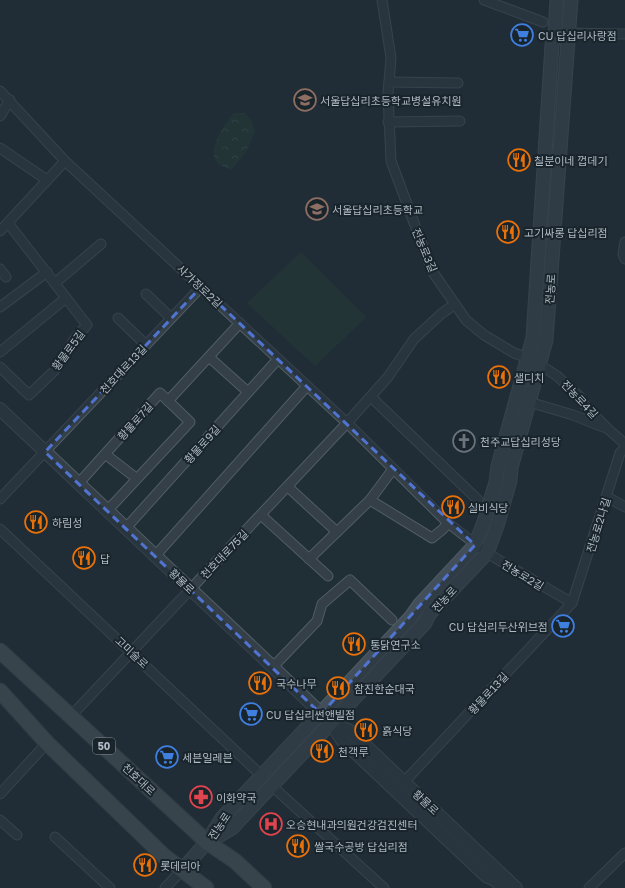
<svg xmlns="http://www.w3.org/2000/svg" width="625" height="888" font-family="'Golos Text','Noto Sans KR',sans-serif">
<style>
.park{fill:url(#park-crowns)}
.garden{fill:#263d39}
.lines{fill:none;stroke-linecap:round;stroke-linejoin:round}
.minor-casing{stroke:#515d65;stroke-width:11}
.tertiary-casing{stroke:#515d65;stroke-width:14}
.secondary-casing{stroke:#515d65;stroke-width:15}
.primary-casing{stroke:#404b53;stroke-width:17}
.minor{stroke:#343f47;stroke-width:9}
.tertiary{stroke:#343f47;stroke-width:12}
.secondary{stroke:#424f5a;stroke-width:13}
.primary{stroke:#525f67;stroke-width:15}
.marked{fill:none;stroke:#5074d1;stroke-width:3;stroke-dasharray:8 5;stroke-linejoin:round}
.labels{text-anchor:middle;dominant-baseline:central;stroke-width:4;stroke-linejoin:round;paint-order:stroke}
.shield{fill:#19242b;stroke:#818d96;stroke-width:1}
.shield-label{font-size:10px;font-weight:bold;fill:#aebac4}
.poi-label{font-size:11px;fill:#aebac4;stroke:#19242b;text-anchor:start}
.street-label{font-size:11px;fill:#aebac4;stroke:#19242b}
</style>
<defs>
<pattern id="park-crowns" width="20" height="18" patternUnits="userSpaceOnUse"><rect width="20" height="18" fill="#263d39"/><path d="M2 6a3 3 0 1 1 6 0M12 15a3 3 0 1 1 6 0" fill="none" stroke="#435754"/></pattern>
</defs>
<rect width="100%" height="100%" fill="#202e36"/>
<!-- park -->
<path class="park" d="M234,113H245L251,120L255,131L246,152L232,169C197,165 221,128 234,113Z"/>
<!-- garden -->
<path class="garden" d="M301,252L366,317L315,366L247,303Z"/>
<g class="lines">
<!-- minor casing -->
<g class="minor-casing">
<g id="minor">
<path d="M382,0L391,58L388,94L391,161L432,271L466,320L484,335L514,353L531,359L557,376L579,396L586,407L608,429L625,444"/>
<path d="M484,0L543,22"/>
<path d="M564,33L625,34"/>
<path d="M389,82L458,83"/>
<path d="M0,91L65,161L347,423L448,523L487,553L572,603"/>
<path d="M0,116L10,100"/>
<path d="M388,122L460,121"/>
<path d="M0,148L47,180"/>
<path d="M0,231L65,161"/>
<path d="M625,242L623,254L625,259"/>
<path d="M0,269L6,277"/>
<path d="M55,283L101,244"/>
<path d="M146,294L171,318"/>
<path d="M0,307L47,272"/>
<path d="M118,318L146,345"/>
<path d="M0,352L66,298"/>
<path d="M209,357L248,392"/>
<path d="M0,367L29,395L54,371L76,337L87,325L8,223"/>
<path d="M371,397L478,500"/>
<path d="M168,401L240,323"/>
<path d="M529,402L573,415L603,427"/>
<path d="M105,454L136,478"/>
<path d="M78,484L160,393L190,422L107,511"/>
<path d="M288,487L337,532"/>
<path d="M607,497L625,507"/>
<path d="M0,499L201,287"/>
<path d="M370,500L432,538L443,529L448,523"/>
<path d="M261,515L328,576"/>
<path d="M0,529L262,776"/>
<path d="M125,529L278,359"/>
<path d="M156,555L307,386"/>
<path d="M309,559L370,500L393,469"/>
<path d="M273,667L317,621L322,604L350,580L392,620"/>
<path d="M71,716L347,423L388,377L414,339L441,314L455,304"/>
<path d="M404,782L572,603L620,453L625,448"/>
<path d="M272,786L384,888"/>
<path d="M0,794L47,743"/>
<path d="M0,820L17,835"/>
<path d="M55,837L110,888"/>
<path d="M165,888L182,870"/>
<path d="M589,888L625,853"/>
</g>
</g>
<!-- tertiary casing -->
<g class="tertiary-casing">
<g id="tertiary">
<path d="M0,409L273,667L331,723L342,740L486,876L495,880L503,888"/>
<path d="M331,723L350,731L516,888"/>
</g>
</g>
<!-- secondary casing -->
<g class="secondary-casing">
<g id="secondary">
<path d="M208,842L232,828L425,623L430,613L487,553L497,526L510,481L511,468L546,340L571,0"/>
<path d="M182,870L207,842L222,818L410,618L420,604L475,545L484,522L496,482L498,466L533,338L552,45L555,33L557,0"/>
</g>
</g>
<!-- primary casing -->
<g class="primary-casing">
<g id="primary">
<path d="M0,651L207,842L235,861L264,888"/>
<path d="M0,691L47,743L164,856L206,888"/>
</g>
</g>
<!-- minor -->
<use href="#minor" class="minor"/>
<!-- tertiary -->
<use href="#tertiary" class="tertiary"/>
<!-- secondary -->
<use href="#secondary" class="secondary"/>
<!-- primary -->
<use href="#primary" class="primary"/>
</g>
<!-- marked area -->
<path d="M0 0H625V888H0ZM201,287L475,545L321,714L45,452Z" fill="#202e36" fill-opacity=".55" fill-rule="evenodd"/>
<path class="marked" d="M201,287L475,545L321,714L45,452Z"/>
<!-- icons -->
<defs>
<g id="supermarket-ring" transform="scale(1.15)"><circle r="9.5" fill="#19242b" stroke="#3f7fe0" stroke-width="1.5"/><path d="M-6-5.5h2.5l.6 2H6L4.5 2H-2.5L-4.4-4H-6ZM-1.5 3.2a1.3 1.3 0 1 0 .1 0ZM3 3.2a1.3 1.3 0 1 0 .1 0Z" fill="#3f7fe0"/></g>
<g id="school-ring" transform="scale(1.15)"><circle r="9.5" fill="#19242b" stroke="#8d6e63" stroke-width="1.5"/><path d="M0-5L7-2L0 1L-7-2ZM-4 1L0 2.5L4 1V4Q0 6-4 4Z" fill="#8d6e63"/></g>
<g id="restaurant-ring" transform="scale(1.15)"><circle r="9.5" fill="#19242b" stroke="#e8710a" stroke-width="1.5"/><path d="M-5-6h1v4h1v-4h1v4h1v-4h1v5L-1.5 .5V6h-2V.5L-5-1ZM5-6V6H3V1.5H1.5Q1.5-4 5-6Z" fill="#e8710a"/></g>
<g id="church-ring" transform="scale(1.15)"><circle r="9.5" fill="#19242b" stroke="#6b7280" stroke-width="1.5"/><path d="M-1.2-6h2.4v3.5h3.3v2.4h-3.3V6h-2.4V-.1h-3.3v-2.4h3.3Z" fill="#6b7280"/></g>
<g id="pharmacy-ring" transform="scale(1.15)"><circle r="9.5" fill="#19242b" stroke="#e0444e" stroke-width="1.5"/><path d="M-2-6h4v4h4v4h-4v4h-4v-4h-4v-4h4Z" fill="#e0444e"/></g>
<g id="hospital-ring" transform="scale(1.15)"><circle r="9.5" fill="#19242b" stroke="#e0444e" stroke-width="1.5"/><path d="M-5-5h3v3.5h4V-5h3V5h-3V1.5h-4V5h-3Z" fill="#e0444e"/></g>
</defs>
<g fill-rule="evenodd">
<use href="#supermarket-ring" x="522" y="35"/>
<use href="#school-ring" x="305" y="100"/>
<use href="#restaurant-ring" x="519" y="160"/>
<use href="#school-ring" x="317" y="209"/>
<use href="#restaurant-ring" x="508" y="232"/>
<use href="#restaurant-ring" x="499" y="377"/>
<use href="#church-ring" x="464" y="441"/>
<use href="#restaurant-ring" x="453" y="507"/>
<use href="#restaurant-ring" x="36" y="522"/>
<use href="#restaurant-ring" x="84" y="558"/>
<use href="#supermarket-ring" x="563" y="626"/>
<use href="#restaurant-ring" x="354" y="644"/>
<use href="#restaurant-ring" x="260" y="683"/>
<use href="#restaurant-ring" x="338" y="688"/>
<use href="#supermarket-ring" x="251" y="714"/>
<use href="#restaurant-ring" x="366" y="730"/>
<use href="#restaurant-ring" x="322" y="751"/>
<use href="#supermarket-ring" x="167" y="757"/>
<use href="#pharmacy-ring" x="201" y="797"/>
<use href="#hospital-ring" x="271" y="824"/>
<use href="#restaurant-ring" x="298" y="846"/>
<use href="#restaurant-ring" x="145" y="865"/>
</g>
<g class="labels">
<!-- shield labels -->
<rect class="shield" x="93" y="738" width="22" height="16" rx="3"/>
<g class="shield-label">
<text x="104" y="746">50</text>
</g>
<!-- poi labels -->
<g class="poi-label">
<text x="538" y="35">CU 답십리사랑점</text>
<text x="320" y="100">서울답십리초등학교병설유치원</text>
<text x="534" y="160">칠분이네 껍데기</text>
<text x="332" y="209">서울답십리초등학교</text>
<text x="524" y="232">고기싸롱 답십리점</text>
<text x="514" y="377">샐디치</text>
<text x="480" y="441">천주교답십리성당</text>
<text x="468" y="507">실비식당</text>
<text x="52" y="522">하림성</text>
<text x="100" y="558">답</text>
<text x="548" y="626" text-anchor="end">CU 답십리두산위브점</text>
<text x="370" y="644">통닭연구소</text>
<text x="276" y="683">국수나무</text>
<text x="354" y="688">참진한순대국</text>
<text x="266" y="714">CU 답십리썬앤빌점</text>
<text x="382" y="730">흙식당</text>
<text x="338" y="751">천객루</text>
<text x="182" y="757">세븐일레븐</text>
<text x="216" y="797">이화약국</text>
<text x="286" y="824">오승현내과의원건강검진센터</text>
<text x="314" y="846">쌀국수공방 답십리점</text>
<text x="160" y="865">롯데리아</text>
</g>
<!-- street labels -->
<g class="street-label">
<text transform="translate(425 250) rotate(67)">전농로3길</text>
<text transform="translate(200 286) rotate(43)">사가정로2길</text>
<text transform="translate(550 289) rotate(-86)">전농로</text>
<text transform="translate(68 350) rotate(-54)">황물로5길</text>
<text transform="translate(123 369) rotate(-47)">천호대로13길</text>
<text transform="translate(580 399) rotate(47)">전농로4길</text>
<text transform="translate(135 421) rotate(-48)">황물로7길</text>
<text transform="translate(202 444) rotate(-48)">황물로9길</text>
<text transform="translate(598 525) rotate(-73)">전농로2나길</text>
<text transform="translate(224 554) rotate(-46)">천호대로75길</text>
<text transform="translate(523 575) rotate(31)">전농로2길</text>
<text transform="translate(182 581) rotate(44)">황물로</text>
<text transform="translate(444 599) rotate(-47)">전농로</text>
<text transform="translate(132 652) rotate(43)">고미술로</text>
<text transform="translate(488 693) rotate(-47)">황물로13길</text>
<text transform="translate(139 779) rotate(43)">천호대로</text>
<text transform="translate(426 802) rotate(43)">황물로</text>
<text transform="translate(219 826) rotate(-56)">전농로</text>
</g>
</g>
</svg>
